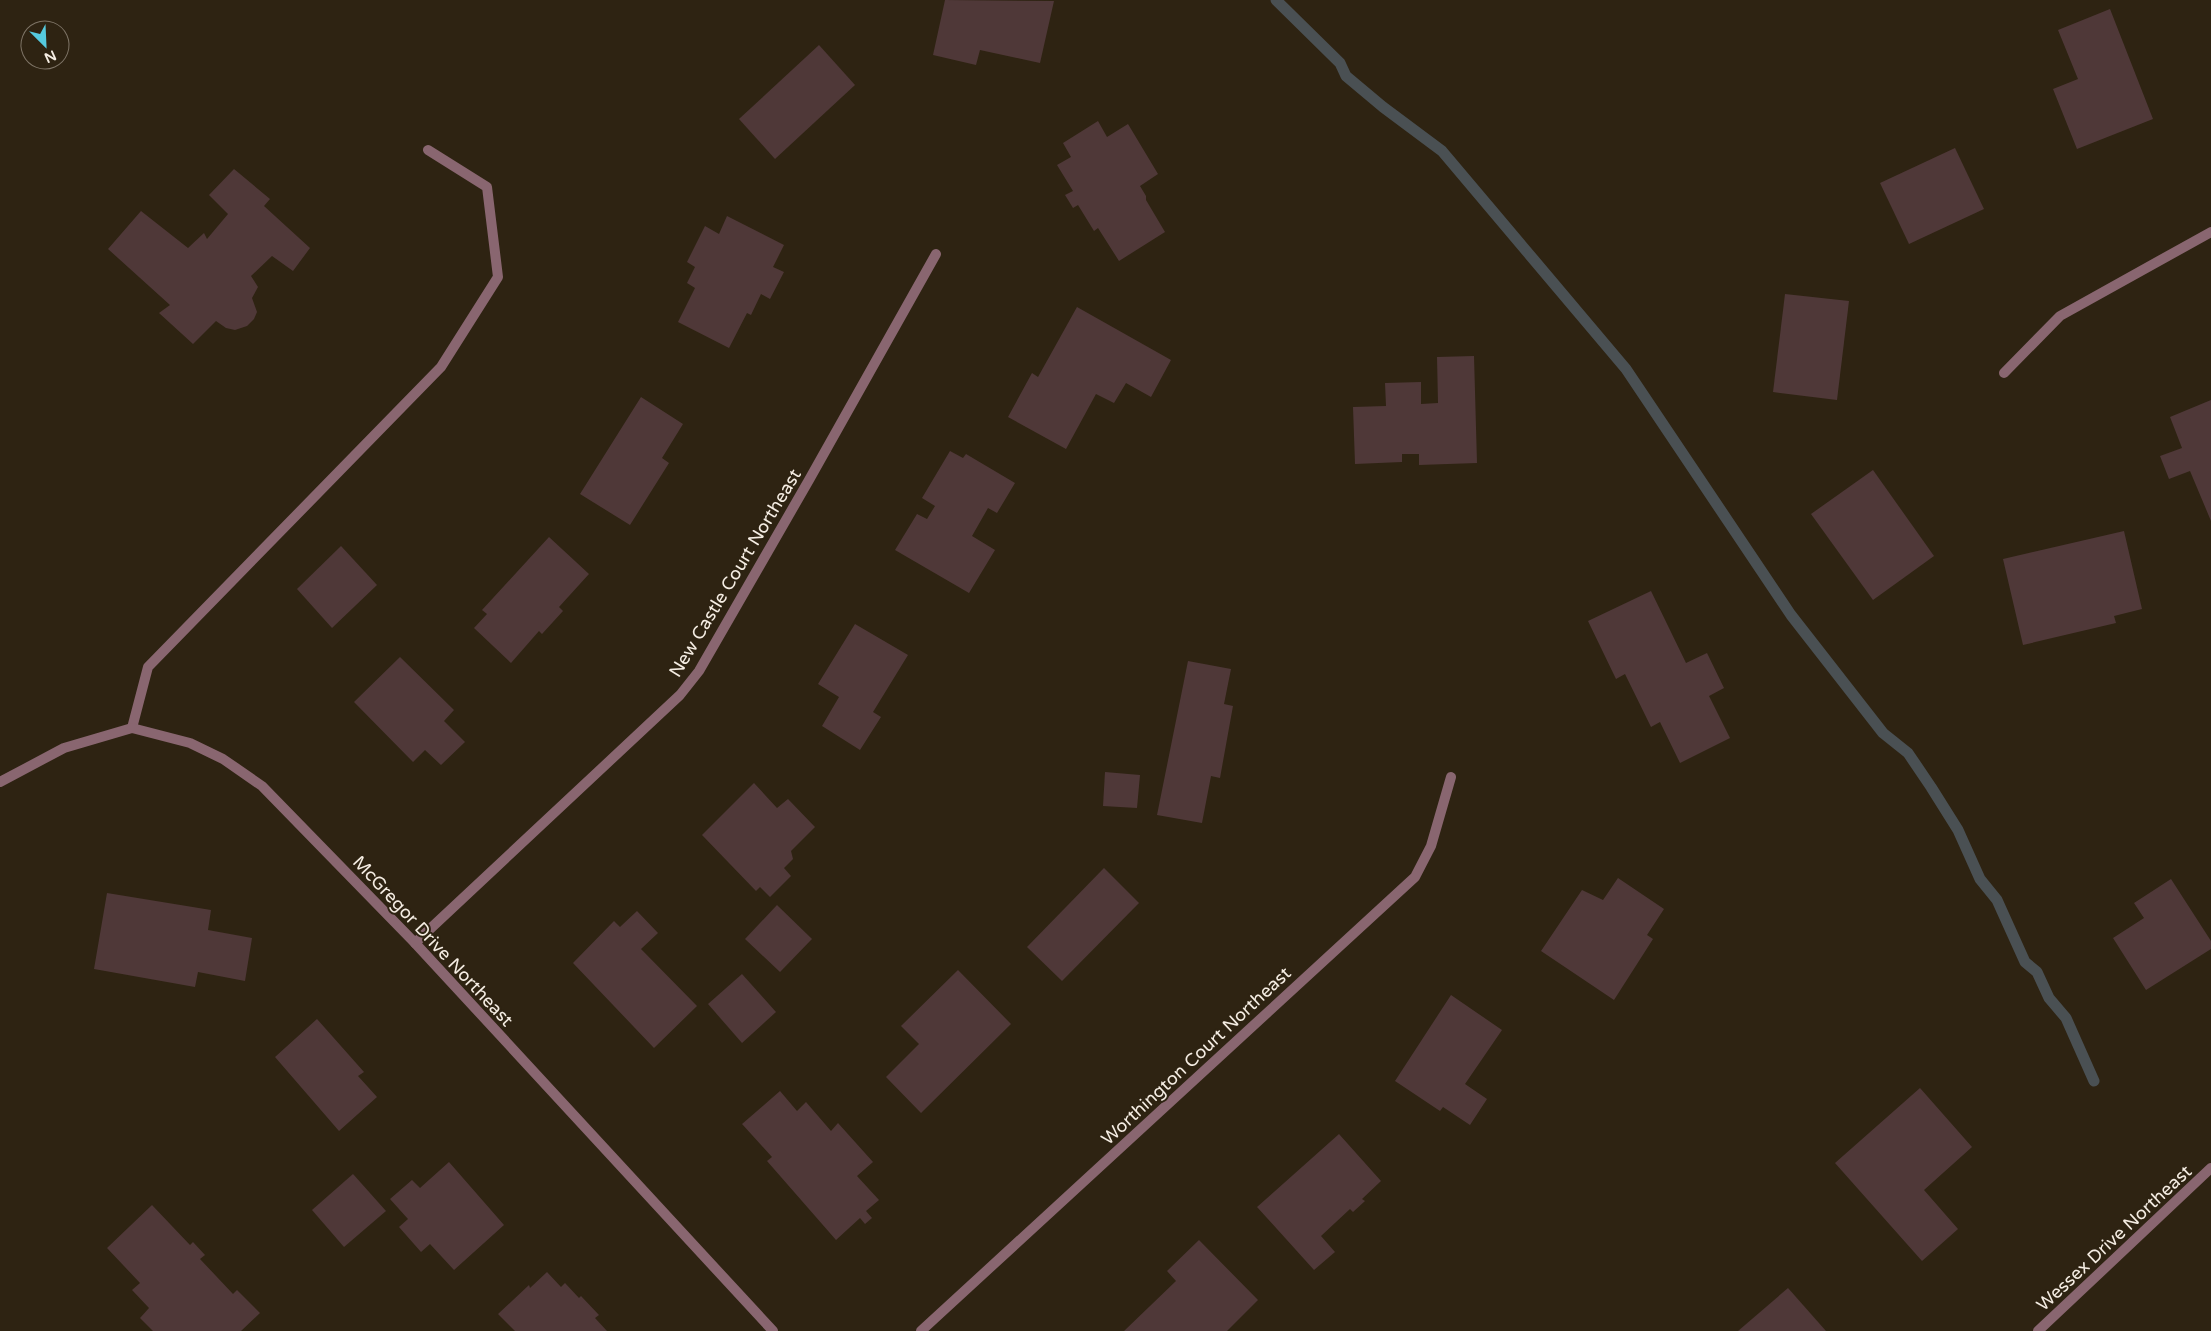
<svg xmlns="http://www.w3.org/2000/svg" width="2211" height="1331" font-family="'Varela Round',sans-serif">
<style>
.lines{fill:none;stroke-linecap:round;stroke-linejoin:round}
.stream{stroke:#4a5053;stroke-width:11}
.building{fill:#4f3838}
.lane{stroke:#896670;stroke-width:10}
.street{stroke:#896670;stroke-width:10}
.labels{text-anchor:middle;dominant-baseline:central;stroke-width:4;stroke-linejoin:round;paint-order:stroke}
.street-label{font-size:18px;fill:#f5ede3;stroke:#2e2312}
</style>
<rect width="100%" height="100%" fill="#2e2312"/>
<g class="lines">
<!-- stream -->
<path class="stream" d="M1276,0L1340,63L1346,76L1383,107L1442,151L1626,369L1791,615L1883,733L1908,753L1931,787L1958,830L1980,879L1997,900L2025,962L2037,972L2049,998L2066,1018L2094,1081"/>
</g>
<!-- building -->
<g class="building">
<path d="M945,0L1054,1L1040,63L980,50L976,65L933,55Z"/>
<path d="M2110,9L2153,119L2077,149L2053,89L2078,79L2058,30Z"/>
<path d="M819,45L855,85L775,159L739,119Z"/>
<path d="M1098,121L1107,137L1128,124L1158,174L1140,186L1146,196V200L1165,232L1119,261L1098,228L1094,231L1078,205L1073,208L1065,195L1073,191L1057,165L1071,157L1063,143Z"/>
<path d="M1955,148L1984,209L1909,244L1880,183Z"/>
<path d="M234,169L270,199L264,206L310,248L293,271L272,256L251,276L258,287L252,298L257,312L254,319L247,326L235,330L226,328L216,321L193,344L159,313L170,305L108,249L141,211L188,248L204,233L207,239L228,214L209,195Z"/>
<path d="M727,216L784,245L773,267L784,272L770,299L761,294L751,315L747,313L729,348L678,322L695,288L687,283L695,267L687,262L705,226L719,234Z"/>
<path d="M1785,294L1849,301L1837,400L1773,392Z"/>
<path d="M1077,307L1171,360L1151,397L1126,383L1114,403L1096,394L1066,449L1008,417L1032,373L1038,377Z"/>
<path d="M1474,356L1477,463L1419,465V454H1402V462L1355,464L1353,407L1386,406L1385,383L1421,382V404L1438,403L1437,357Z"/>
<path d="M641,397L683,424L662,458L669,463L630,525L580,494Z"/>
<path d="M2211,400V521L2190,471L2169,479L2160,456L2182,448L2170,417Z"/>
<path d="M950,451L963,458L966,454L1015,483L997,513L988,508L972,536L995,550L969,593L895,550L917,514L927,519L935,506L922,498Z"/>
<path d="M1873,470L1934,556L1873,600L1811,514Z"/>
<path d="M2124,531L2142,609L2114,616L2116,623L2023,645L2003,559Z"/>
<path d="M549,537L589,574L559,607L563,611L542,634L539,631L511,663L474,628L487,614L482,610Z"/>
<path d="M341,546L377,585L332,628L297,589Z"/>
<path d="M1651,591L1686,663L1707,653L1724,688L1709,696L1730,738L1680,763L1660,722L1651,727L1625,674L1616,679L1588,621Z"/>
<path d="M855,624L908,655L873,712L881,717L860,750L822,726L839,697L818,684Z"/>
<path d="M400,657L454,710L444,721L465,742L441,765L425,750L413,762L354,702Z"/>
<path d="M1188,661L1231,669L1224,704L1233,706L1220,778L1211,776L1202,823L1157,815Z"/>
<path d="M1105,772L1140,775L1137,808L1103,806Z"/>
<path d="M754,783L777,808L788,799L815,827L791,851L793,859L784,868L791,876L770,897L760,887L756,891L702,835Z"/>
<path d="M1104,868L1139,903L1062,981L1027,947Z"/>
<path d="M1618,878L1664,909L1647,935L1653,939L1614,1000L1541,951L1582,890L1603,900Z"/>
<path d="M2171,879L2211,941V949L2146,990L2113,938L2144,918L2134,903Z"/>
<path d="M107,893L211,910L208,930L252,938L245,981L198,972L195,987L94,969Z"/>
<path d="M777,905L812,939L780,972L745,939Z"/>
<path d="M637,911L658,933L641,949L697,1006L654,1048L573,963L614,921L620,927Z"/>
<path d="M958,970L1011,1024L921,1113L886,1077L919,1044L901,1026Z"/>
<path d="M742,974L776,1012L742,1043L708,1004Z"/>
<path d="M1451,995L1502,1030L1465,1084L1487,1099L1470,1125L1443,1107L1440,1111L1395,1081Z"/>
<path d="M317,1019L364,1072L358,1076L377,1097L339,1131L275,1057Z"/>
<path d="M1920,1088L1972,1147L1924,1190L1958,1229L1922,1261L1835,1163Z"/>
<path d="M780,1091L797,1111L806,1102L831,1131L838,1123L873,1162L857,1176L879,1200L866,1211L872,1218L865,1224L860,1218L836,1240L767,1161L772,1157L742,1124Z"/>
<path d="M1339,1134L1381,1181L1362,1199L1365,1201L1353,1212L1350,1209L1321,1236L1335,1252L1314,1270L1257,1207Z"/>
<path d="M449,1162L504,1225L454,1270L430,1244L421,1252L399,1227L408,1219L390,1199L412,1180L420,1188Z"/>
<path d="M353,1174L386,1211L344,1247L312,1210Z"/>
<path d="M152,1205L190,1245L193,1242L205,1255L200,1259L233,1294L237,1290L260,1313L241,1331H153L140,1318L149,1308L132,1290L140,1283L107,1248Z"/>
<path d="M1199,1240L1258,1300L1227,1331H1124L1176,1281L1167,1271Z"/>
<path d="M547,1272L561,1287L565,1283L579,1298L581,1296L599,1315L595,1318L607,1331H515L498,1314L529,1285L530,1288Z"/>
<path d="M1788,1288L1826,1331H1738Z"/>
</g>
<g class="lines">
<!-- lane -->
<path class="lane" d="M132,728L148,667L441,367L498,277L487,187L428,150"/>
<!-- street -->
<g class="street">
<path d="M2004,373L2060,316L2211,232"/>
<path d="M0,782L64,748L132,728L190,743L223,759L262,786L415,943L773,1331"/>
<path d="M415,943L680,695L699,671L809,480L936,254"/>
<path d="M921,1331L1415,877L1431,846L1451,777"/>
<path d="M2038,1331L2211,1168"/>
</g>
</g>
<g class="labels">
<!-- street labels -->
<g class="street-label">
<text transform="translate(735 573) rotate(-59)">New Castle Court Northeast</text>
<text transform="translate(433 941) rotate(47)">McGregor Drive Northeast</text>
<text transform="translate(1196 1056) rotate(-43)">Worthington Court Northeast</text>
<text transform="translate(2114 1238) rotate(-43)">Wessex Drive Northeast</text>
</g>
</g>
<!-- north arrow -->
<g transform="translate(45 45) rotate(156)"><circle r="24" fill="#2e2312" stroke="#7e7466"/>
<path d="M0-4L9 19L0 12L-9 19Z" fill="#55cadf"/>
<text y="-8" font-size="14" font-weight="bold" text-anchor="middle" fill="#f5ede3">N</text>
</g>
</svg>
